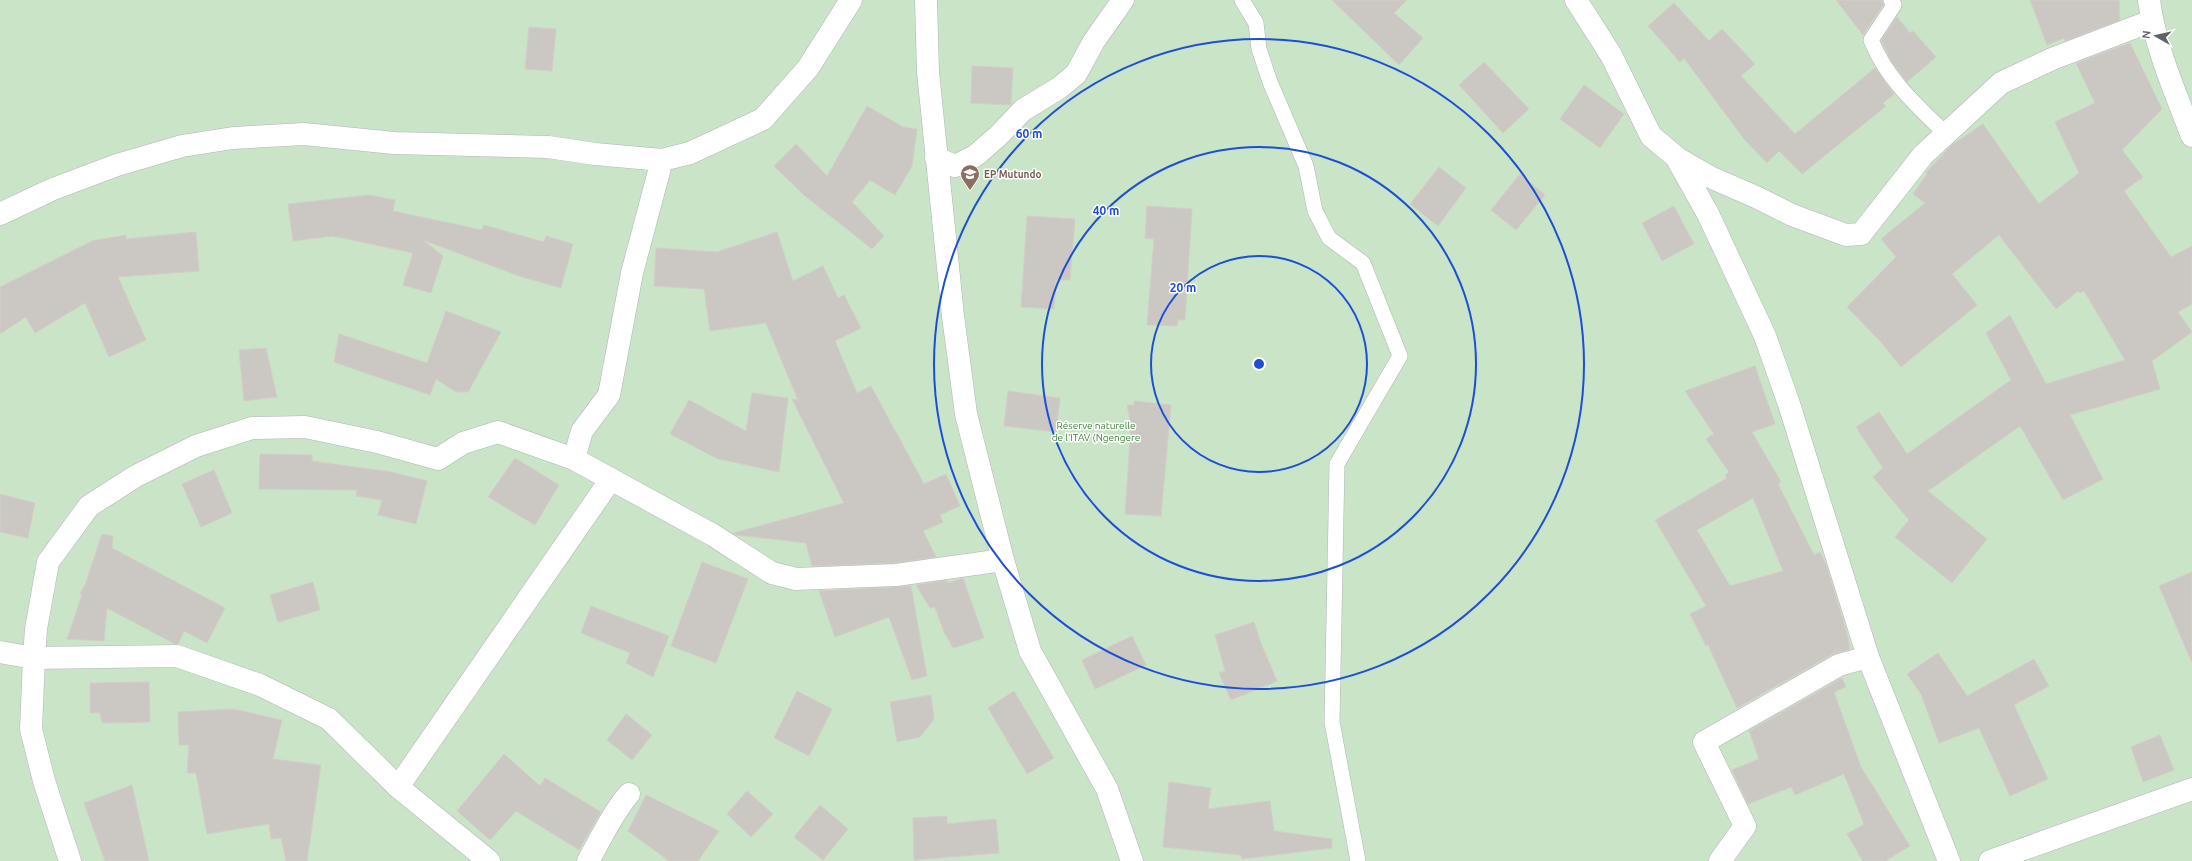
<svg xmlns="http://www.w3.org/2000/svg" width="2192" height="861" font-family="Ubuntu,sans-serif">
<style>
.green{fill:#c9e4c7}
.building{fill:#cbc8c4;stroke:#d3cec6;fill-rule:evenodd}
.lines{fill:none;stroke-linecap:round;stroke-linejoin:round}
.service-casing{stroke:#b2b5b8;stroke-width:16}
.minor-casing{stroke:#b2b5b8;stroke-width:23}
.secondary-casing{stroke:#b2b5b8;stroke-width:23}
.service{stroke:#fff;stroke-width:15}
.minor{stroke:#fff;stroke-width:22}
.secondary{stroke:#fff;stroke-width:22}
.ring{fill:none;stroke:#1d4ed8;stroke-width:2}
.labels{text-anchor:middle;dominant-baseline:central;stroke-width:3;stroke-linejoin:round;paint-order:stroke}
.education-label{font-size:10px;font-weight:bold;fill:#785e54;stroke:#fff;text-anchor:start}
.park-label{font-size:10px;fill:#428440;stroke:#fff}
.centre{fill:#1d4ed8;stroke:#fff;stroke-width:2}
.ring-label{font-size:12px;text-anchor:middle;font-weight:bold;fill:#1d4ed8;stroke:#fff;stroke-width:3;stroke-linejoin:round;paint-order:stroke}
</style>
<rect width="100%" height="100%" fill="#efede8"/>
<!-- green -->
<rect class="green" x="0" y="0" width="2192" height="861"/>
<!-- building -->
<g class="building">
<path d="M1332,0H1407L1394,13L1423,38L1399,65Z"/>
<path d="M1836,0H1882L1883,5L1863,35Z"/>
<path d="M2030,0H2119L2120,20L2065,41L2064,38L2047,45Z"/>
<path d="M1674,3L1709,41L1722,29L1755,64L1741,76L1795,134L1875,68L1894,94L1883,103L1886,106L1802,174L1779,151L1767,163L1744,139L1684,58L1680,62L1648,26Z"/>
<path d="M1897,17L1910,33L1913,31L1936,57L1907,82L1892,62L1881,41Z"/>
<path d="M529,27L556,29L552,71L525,69Z"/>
<path d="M2130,43L2162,109L2122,150L2143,177L2124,191L2171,257L2192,246V304L2178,312L2192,332L2152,361L2160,389L2070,415L2103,479L2063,500L2020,426L1928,491L1987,539L1952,583L1895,537L1909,520L1873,477L1883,468L1856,427L1879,412L1907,454L2011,380L1986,333L2010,315L2046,384L2125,360L2084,291L2080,293L2078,291L2056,309L1999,235L1952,274L1977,305L1901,367L1880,341L1847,307L1896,257L1881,239L1925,203L1913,194L1927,174L1926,172L1952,145L1983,124L2039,204L2079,173L2055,122L2095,103L2076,63Z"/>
<path d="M1484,62L1529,109L1503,133L1459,85Z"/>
<path d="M972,66L1013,68L1011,105L971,103Z"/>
<path d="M1584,85L1624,114L1600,148L1560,119Z"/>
<path d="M867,106L903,127L917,129L912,166L895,195L870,180L852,202L884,236L872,249L804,195L774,166L796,144L827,176Z"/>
<path d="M1439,167L1466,188L1438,226L1410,204Z"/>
<path d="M1520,174L1545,195L1516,230L1491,210Z"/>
<path d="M369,195L395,200L393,211L482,230L484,225L544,242L546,236L573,244L561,288L519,276L423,240L443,256L431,293L403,285L413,253L333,236L293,241L288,204Z"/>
<path d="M1147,206L1192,209L1185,320H1178L1177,326L1147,325L1154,239L1145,238Z"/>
<path d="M1674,206L1694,244L1662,261L1642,223Z"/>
<path d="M1027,216L1075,219L1070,280H1056L1054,309L1021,307Z"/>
<path d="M196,232L199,271L118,277L146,340L109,357L85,303L35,333L26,317L0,334V287L92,241L126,235V239Z"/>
<path d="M777,232L793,281L823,266L838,298L844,295L861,328L835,341L857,393L871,386L924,484L946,474L960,506L940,515L943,522L923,531L936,557L895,563L812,566L806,543L736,535L733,533L844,503L792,399L798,400L766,323L710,331L704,289L654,286L656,248L717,252Z"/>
<path d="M446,311L501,332L468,392H456L436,379L430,395L334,362L339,334L427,363Z"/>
<path d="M266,348L277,397L244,401L239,350Z"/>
<path d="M1755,366L1775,424L1752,432L1781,482L1778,484L1814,555L1820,552L1826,564L1847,633L1850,649L1833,654L1737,708L1708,645L1706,646L1690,614L1706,606L1655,520L1727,478L1725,475L1729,472L1706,439L1714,434L1685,391ZM1753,498L1783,571L1730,586L1697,530Z"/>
<path d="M1008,391L1060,398L1056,432L1004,426Z"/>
<path d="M752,393L788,398L779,472L718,459L670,434L689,400L746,431Z"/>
<path d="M1134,401L1171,405L1161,516L1125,514L1131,425L1127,405H1134Z"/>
<path d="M260,454L312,455V461L391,472L427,481L416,524L378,515L382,500L356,496L357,490L259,489Z"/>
<path d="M515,458L559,485L535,525L488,497Z"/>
<path d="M214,470L232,513L201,527L182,484Z"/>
<path d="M0,494L35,503L28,538L0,532Z"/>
<path d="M102,534L113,536L112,548L225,608L207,643L184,631L178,644H175L107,608L104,641L67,639L82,595L80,594L85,585Z"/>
<path d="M702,562L748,579L716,663L671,646Z"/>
<path d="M2192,572V663L2159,586Z"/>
<path d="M963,578L984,638L953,648L944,632L935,607L930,608L916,585L947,580L948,583Z"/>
<path d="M313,582L320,610L278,622L270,595Z"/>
<path d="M911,586L927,676L912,680L889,617L835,637L819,591Z"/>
<path d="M591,606L669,636L653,677L626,663L630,653L581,633Z"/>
<path d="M1254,622L1261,643L1277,681L1231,700L1219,673L1225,671L1215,635Z"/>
<path d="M1132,636L1146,665L1095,689L1082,660Z"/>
<path d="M1938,653L1967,696L2034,659L2049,686L2014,705L2048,779L2010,796L1979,728L1939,743L1921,694L1907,674Z"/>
<path d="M1842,678L1846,687L1834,692L1861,767L1910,846L1885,861H1863L1847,834L1864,824L1844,774L1795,795L1791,787L1748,804L1732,770L1759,759L1749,731Z"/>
<path d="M149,682L150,722L102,723L100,713H90V683Z"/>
<path d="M797,691L832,709L809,756L774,738Z"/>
<path d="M1014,691L1054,758L1027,774L988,708Z"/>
<path d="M931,695L934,719L920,737L897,742L890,702Z"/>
<path d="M233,709L282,720L273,759L321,765L307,861H286L281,838L271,839L269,824L207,834L196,773H187L189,745H179L178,712Z"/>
<path d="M626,714L652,735L632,760L607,740Z"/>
<path d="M2160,735L2174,770L2143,782L2131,747Z"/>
<path d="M504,754L540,786L545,778L601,812L579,850L516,811L490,840L457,811Z"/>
<path d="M1169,782L1211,788L1208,809L1270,801L1274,831L1332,839V848L1242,859L1241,855L1163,847Z"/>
<path d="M132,785L149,861H105L84,803Z"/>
<path d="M747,791L773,814L751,837L727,814Z"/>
<path d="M646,795L719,831L698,861H669L628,831Z"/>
<path d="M820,805L848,829L823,860L794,837Z"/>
<path d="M947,816V824L996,819L999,853L914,860L913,818Z"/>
</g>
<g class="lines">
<!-- service casing -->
<g class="service-casing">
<g id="service">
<path d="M1242,0L1256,23L1259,49L1270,82L1306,166L1315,211L1329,238L1363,263L1400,356L1337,464L1332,722L1358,861"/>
<path d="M1891,0L1894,5L1871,40C1886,78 1916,105 1945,133"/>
</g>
</g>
<!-- minor casing -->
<g class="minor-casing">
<g id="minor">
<path d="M926,0L928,72L953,316L966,414L1003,560L1030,651L1107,789L1132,861"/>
<path d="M1576,0L1611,55L1651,136L1676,157L1708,214L1765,336L1789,404L1868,657L1949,861"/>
<path d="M2149,0C2155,47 2175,92 2192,136"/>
<path d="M936,158L955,166L975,156L998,136L1023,110L1059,88L1076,74L1094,41L1123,0"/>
<path d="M1677,158L1710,177L1756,197L1792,215L1846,235L1861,234L1923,155L2001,83L2052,59L2151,21"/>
<path d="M662,160L632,273L609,395L582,431L574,459L713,535L772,573L796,579L896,575L1003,560"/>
<path d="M0,652L34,658L177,656L260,685L329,719L398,787L489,861"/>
<path d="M398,787L611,479"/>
<path d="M70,861L44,781L31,729L34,658L36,629L48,562L89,506L136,476L196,446L252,428L305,427L377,442L438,459L463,443L498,432L574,459"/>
<path d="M588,861C601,839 613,812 629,794"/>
<path d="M1720,861L1745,826L1704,742L1839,665L1868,657"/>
<path d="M1990,861L2192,789"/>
</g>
</g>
<!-- secondary casing -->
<g class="secondary-casing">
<path id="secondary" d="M0,214L53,189L117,165L182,146L233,138L304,134L394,143L548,147L595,154L662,160L690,153L763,119L808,68L851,0"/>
</g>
<!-- service -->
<use href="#service" class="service"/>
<!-- minor -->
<use href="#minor" class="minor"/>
<!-- secondary -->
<use href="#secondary" class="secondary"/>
</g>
<!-- distance rings -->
<g class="ring">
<circle cx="1259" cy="364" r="108"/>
<circle cx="1259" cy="364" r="217"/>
<circle cx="1259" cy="364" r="325"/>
</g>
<!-- icons -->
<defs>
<g id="school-pin" transform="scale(1)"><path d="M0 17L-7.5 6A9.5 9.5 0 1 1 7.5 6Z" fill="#8d6e63" stroke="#fff"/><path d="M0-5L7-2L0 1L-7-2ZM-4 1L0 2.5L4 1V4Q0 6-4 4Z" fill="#fff"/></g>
</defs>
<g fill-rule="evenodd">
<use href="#school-pin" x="970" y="174"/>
</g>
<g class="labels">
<!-- education labels -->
<g class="education-label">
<text x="984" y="174">EP Mutundo</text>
</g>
<!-- park labels -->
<g class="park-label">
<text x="1096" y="425">Réserve naturelle<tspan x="1096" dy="12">de l'ITAV (Ngengere</tspan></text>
</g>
</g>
<circle cx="1259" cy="364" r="6" class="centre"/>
<g class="ring-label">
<text x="1029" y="138">60 m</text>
<text x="1106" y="215">40 m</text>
<text x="1183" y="292">20 m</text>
</g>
<!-- north arrow -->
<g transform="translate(2156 36) rotate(278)" stroke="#ffffff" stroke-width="3" paint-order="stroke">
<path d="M0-3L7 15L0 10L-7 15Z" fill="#5f6366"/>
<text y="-6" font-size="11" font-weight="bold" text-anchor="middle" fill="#5f6366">N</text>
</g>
</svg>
